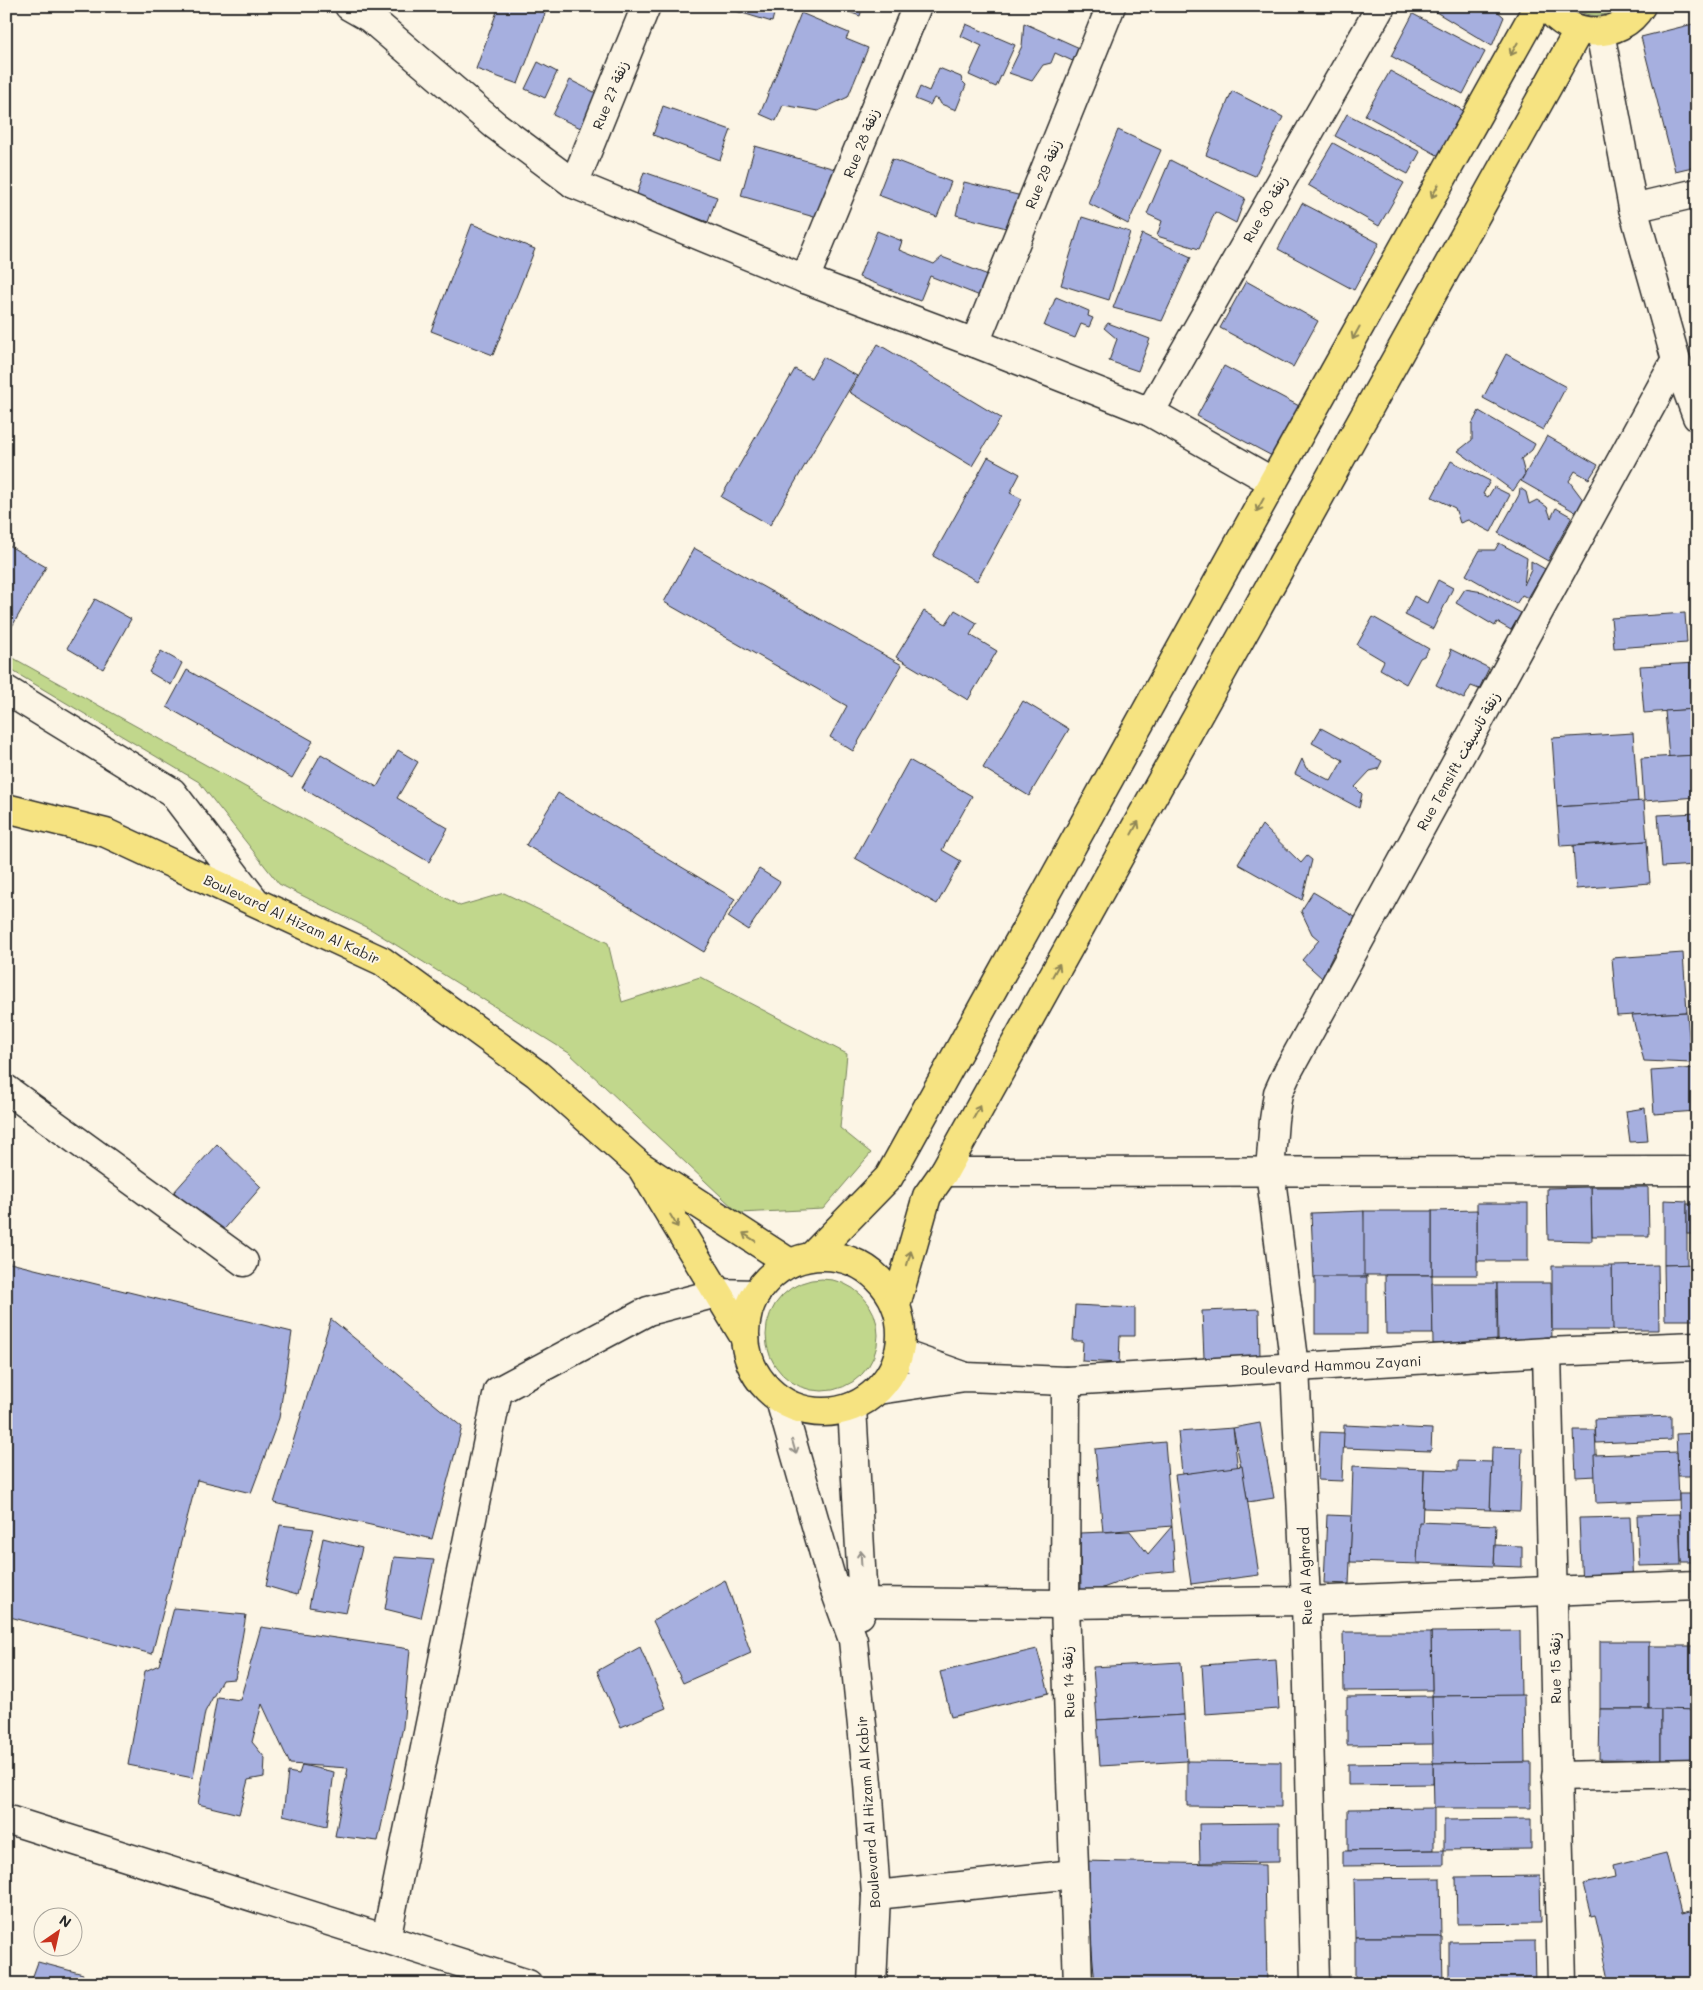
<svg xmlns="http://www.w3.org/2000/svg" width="1703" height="1990" font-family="Mali,'Playpen Sans Arabic',sans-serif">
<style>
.green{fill:#c1d78c;stroke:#76815c}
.building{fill:#a6afdf;stroke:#2b2b2b}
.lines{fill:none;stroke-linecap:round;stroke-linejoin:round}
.minor-casing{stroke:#2b2b2b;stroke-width:31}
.major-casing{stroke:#2b2b2b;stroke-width:31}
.minor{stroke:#fcf5e5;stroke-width:28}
.major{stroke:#f6e381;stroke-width:28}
.oneway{stroke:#908756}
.oneway2{stroke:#949088}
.labels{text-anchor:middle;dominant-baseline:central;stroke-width:4;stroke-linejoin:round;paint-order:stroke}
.street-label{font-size:14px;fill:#2b2b2b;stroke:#fcf5e5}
</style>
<rect width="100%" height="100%" fill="#fcf5e5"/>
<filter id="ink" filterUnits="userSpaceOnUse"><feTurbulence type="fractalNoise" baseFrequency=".02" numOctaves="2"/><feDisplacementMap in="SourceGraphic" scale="10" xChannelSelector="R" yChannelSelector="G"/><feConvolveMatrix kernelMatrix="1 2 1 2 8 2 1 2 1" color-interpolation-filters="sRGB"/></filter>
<g filter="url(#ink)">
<!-- green -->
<g class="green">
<path d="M1571,6H1622C1608,18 1585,19 1571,6Z"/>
<path d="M6,654L460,906L504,893L608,943L622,1002L700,977L847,1054L840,1128L871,1153L823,1209L739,1213L569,1053L372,930L279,884L199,782L11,670L6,666Z"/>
<circle cx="822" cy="1335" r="56"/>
</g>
<!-- building -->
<g class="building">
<path d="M499,6H536L546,11L518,84L476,69Z"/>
<path d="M719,6H776L772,22Z"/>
<path d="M832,6H863L860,16Z"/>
<path d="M1426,6H1496L1494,8L1504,17L1492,46Z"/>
<path d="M801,13L849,33L846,39L868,48L848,97L818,111L783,105L776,121L760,114Z"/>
<path d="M1413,14L1485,52L1463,94L1391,56Z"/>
<path d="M1024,23L1084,50L1077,63L1055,53L1051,63L1043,65L1032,81L1009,73L1022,46Z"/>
<path d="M1697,23V166L1675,171L1641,37Z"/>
<path d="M966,24L1015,45L996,87L969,75L982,46L961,36Z"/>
<path d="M538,62L557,72L545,98L525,89Z"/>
<path d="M939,68L961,77L962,81L966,85L956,110L941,104L939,100L934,98L930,105L915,99L920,87L929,91Z"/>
<path d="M1390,71L1464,111L1439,156L1365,115Z"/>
<path d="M570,80L602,96L585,130L553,115Z"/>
<path d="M1232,91L1283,117L1255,176L1206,155Z"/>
<path d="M663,106L731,130L720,160L653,135Z"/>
<path d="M1347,114L1420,152L1408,174L1335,136Z"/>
<path d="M1118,130L1161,150L1128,224L1088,203Z"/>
<path d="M1333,143L1404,183L1379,226L1308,185Z"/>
<path d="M755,146L835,169L821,219L741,196Z"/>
<path d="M892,159L951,182L937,217L878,195Z"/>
<path d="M1170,160L1245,198L1236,223L1215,212L1199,249L1157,236L1162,221L1147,214Z"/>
<path d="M644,172L717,197L708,222L636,197Z"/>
<path d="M964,182L1022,196L1014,230L956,215Z"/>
<path d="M1302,203L1379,243L1354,290L1278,249Z"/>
<path d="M1082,217L1130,232L1109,300L1061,285Z"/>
<path d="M472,224L535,249L493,355L431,331Z"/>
<path d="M877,231L902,241L899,250L934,264L942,257L988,275L980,296L930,276L920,301L859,277Z"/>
<path d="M1142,234L1191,257L1162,321L1113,308Z"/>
<path d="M1246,281L1318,321L1293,367L1220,328Z"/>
<path d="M1056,297L1089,311L1088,316L1093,318L1089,327L1081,324L1075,338L1044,326Z"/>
<path d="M1108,323L1150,339L1138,371L1109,361L1117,339L1104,328Z"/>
<path d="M878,344L1001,418L972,466L849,392Z"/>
<path d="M1506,354L1566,387L1543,430L1483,398Z"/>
<path d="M823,357L857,376L770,525L721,497L795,369L811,378Z"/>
<path d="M1224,366L1301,407L1274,457L1197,416Z"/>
<path d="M1479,411L1535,444L1532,450L1521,459L1525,474L1513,491L1458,451L1472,440V424Z"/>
<path d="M1547,436L1598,465L1589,479L1575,471L1569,481L1584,501L1577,513L1521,481Z"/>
<path d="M988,457L1020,474L1010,493L1022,499L977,581L933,556Z"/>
<path d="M1451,461L1490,481L1483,494L1488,497L1494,487L1510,495L1491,532L1468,520L1460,523L1455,508L1432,497Z"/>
<path d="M1520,488L1526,492L1529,504L1537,500L1547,507L1551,518L1556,508L1572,517L1548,561L1498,533L1519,495Z"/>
<path d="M1499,543L1527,558L1524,585L1531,570V561L1545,569L1528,598L1522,595L1516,604L1466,575L1480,550H1495Z"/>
<path d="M6,544L46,567L6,637Z"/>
<path d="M694,548L902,665L853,751L830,737L847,706L664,602Z"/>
<path d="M1438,580L1453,588L1433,629L1405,615L1414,596L1427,603Z"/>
<path d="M1465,589L1483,592L1521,613L1511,630L1497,622L1495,626L1456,603Z"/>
<path d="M95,599L131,619L103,669L67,648Z"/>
<path d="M955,610L977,623L970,635L997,651L968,700L896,657L924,611L946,624Z"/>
<path d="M1685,613L1687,643L1614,648L1611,618Z"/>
<path d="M1373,617L1429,649L1424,656L1420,658L1406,684L1380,669L1384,661L1357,645Z"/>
<path d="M1450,649L1489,668L1479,689L1471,686L1464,699L1436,685L1451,654Z"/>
<path d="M161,651L182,663L171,685L149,672Z"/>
<path d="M1697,663V709L1644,713L1640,666Z"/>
<path d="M187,670L313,741L292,778L167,707Z"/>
<path d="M1023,701L1069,729L1029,796L983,768Z"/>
<path d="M1697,709V755L1669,757L1665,711Z"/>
<path d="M1321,728L1382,761L1378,769L1370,771L1355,787L1362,794L1359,808L1295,774L1302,759L1306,768L1331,781L1343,760L1312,743Z"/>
<path d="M1633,733L1638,802L1557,807L1552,738Z"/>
<path d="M398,750L418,762L397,798L448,828L429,862L302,788L321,754L377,787Z"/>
<path d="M1697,755V797L1644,801L1641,758Z"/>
<path d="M909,760L972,796L942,850L961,861L937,904L855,858Z"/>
<path d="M558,793L735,899L704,952L526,845Z"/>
<path d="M1644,801L1647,841L1560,846L1557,807Z"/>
<path d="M1697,813V865L1662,867L1658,815Z"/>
<path d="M1262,825L1301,863L1307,856L1312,860L1302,900L1238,864Z"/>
<path d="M1647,841L1650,883L1576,889L1573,846Z"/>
<path d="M759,869L780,882L748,930L728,917Z"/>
<path d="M1692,880H1697V934H1696Z"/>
<path d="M1313,892L1360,920L1340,954L1334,953L1322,978L1302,960L1319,940L1312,934L1301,911Z"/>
<path d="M1683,953L1687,1012L1617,1016L1612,958Z"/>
<path d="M1692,1005H1697V1068Z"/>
<path d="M1687,1012L1691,1063L1644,1061L1632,1015Z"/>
<path d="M1697,1068V1111L1654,1114L1651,1071Z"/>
<path d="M1645,1108L1648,1141L1630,1142L1626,1111Z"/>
<path d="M217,1144L261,1187L220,1234L174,1192Z"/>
<path d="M1591,1187H1648L1649,1236H1592Z"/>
<path d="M1591,1187L1592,1241L1548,1240L1547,1188Z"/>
<path d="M1664,1200L1687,1201V1265H1664Z"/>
<rect x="1477" y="1203" width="51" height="58"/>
<rect x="1687" y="1204" width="10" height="30"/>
<path d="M1477,1210V1275H1432V1211Z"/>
<path d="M1364,1211L1367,1277L1314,1279L1311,1213Z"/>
<rect x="1364" y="1211" width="68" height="64"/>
<path d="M6,1262L292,1332L279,1418L251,1493L197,1480L152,1654L6,1616Z"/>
<path d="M1697,1264V1320H1665L1664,1265Z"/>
<path d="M1658,1265L1659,1330H1612V1266Z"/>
<path d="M1552,1266H1612L1613,1330H1552Z"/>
<path d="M1385,1275H1432L1433,1334H1386Z"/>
<rect x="1315" y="1277" width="52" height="57"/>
<path d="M1432,1283H1497V1344H1433Z"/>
<path d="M1497,1283H1551L1552,1342H1498Z"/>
<path d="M1075,1305L1135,1308V1336H1120L1119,1363L1082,1361L1083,1341H1073Z"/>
<path d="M1259,1309L1260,1356L1204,1358L1202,1311Z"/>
<path d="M331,1319L462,1427L432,1539L274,1503Z"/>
<path d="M1671,1416V1440L1596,1443L1595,1419Z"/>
<path d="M1260,1423L1274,1498L1248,1502L1233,1428Z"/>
<path d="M1344,1425L1432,1429L1431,1451L1343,1448Z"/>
<path d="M1233,1428L1238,1470L1182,1474L1178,1432Z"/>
<path d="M1574,1430H1595L1597,1476L1576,1477Z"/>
<path d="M1320,1432L1344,1433L1342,1481L1318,1480Z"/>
<path d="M1697,1433V1476H1678L1676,1434Z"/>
<path d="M1165,1442L1172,1526L1103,1532L1095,1449Z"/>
<path d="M1492,1447L1522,1448L1520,1511L1490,1510Z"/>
<path d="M1677,1452L1679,1500L1596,1503L1594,1455Z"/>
<path d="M1458,1461L1492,1462L1490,1510L1423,1508L1424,1469L1458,1470Z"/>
<path d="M1242,1466L1259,1575L1191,1584L1175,1475Z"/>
<path d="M1353,1466L1424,1469L1421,1564L1350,1562Z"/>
<path d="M1679,1494H1694L1695,1523H1697V1562H1681Z"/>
<path d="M1679,1514L1681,1565L1639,1566L1637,1515Z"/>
<path d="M1327,1515L1352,1516L1349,1584L1324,1583Z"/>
<path d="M1630,1517L1633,1587L1582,1588L1579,1518Z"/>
<path d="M1419,1522L1496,1525L1494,1566L1417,1563Z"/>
<path d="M280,1525L314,1529L297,1595L266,1586Z"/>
<path d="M1172,1526L1175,1571L1141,1574L1081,1596L1080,1533L1130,1531L1148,1554Z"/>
<path d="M323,1538L362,1548L346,1613L309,1607Z"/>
<path d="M1495,1545L1522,1546V1567L1494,1566Z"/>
<path d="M394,1557L434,1560L421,1618L385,1609Z"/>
<path d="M725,1580L751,1653L683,1683L653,1621Z"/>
<path d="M174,1608L246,1615L235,1679L222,1680L205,1712L193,1778L128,1765L145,1671L159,1665Z"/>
<path d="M261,1627L410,1649L403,1727L378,1841L335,1836L348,1768L290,1764L262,1704L252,1742L265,1758L264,1777L248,1780L239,1814L198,1804L217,1697L240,1700Z"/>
<path d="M1520,1631L1521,1696H1432L1431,1632Z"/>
<path d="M1343,1632H1431L1432,1690L1344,1691Z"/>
<rect x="1600" y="1641" width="49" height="68"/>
<path d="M1649,1646H1697V1710L1649,1709Z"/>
<path d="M640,1647L666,1708L621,1727L597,1671Z"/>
<path d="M1037,1649L1049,1693L951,1717L940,1672Z"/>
<path d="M1276,1660L1279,1709L1205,1714L1202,1665Z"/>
<path d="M1181,1662L1184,1715L1097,1720L1093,1667Z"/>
<path d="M1524,1695L1525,1762L1433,1763L1432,1696Z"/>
<path d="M1432,1696L1433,1744L1347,1745V1697Z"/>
<path d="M1600,1709H1661V1760L1599,1759Z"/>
<path d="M1661,1709L1697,1710V1760H1661Z"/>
<path d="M1184,1715L1187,1761L1100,1766L1097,1720Z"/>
<path d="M1187,1761L1281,1762V1807L1187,1806Z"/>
<path d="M1531,1762V1808H1434L1433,1763Z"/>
<path d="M1433,1763V1784L1348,1785V1764Z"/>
<path d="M302,1765L334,1772L327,1826L283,1815L288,1772L299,1774Z"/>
<path d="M1434,1808V1850L1348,1851V1809Z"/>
<path d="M1531,1819V1849L1444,1850V1820Z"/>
<path d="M1279,1823V1862L1200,1863L1199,1824Z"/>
<path d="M1444,1850V1865L1343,1866V1851Z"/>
<path d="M1666,1853L1681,1914L1697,1910V1984H1610L1595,1915L1591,1916L1583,1884L1615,1877L1613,1866Z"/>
<path d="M1084,1861L1265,1865L1267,1984H1095Z"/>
<path d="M1540,1876L1541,1923L1457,1924L1456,1877Z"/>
<path d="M1440,1878L1441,1937H1355L1354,1879Z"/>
<path d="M1355,1937H1442L1443,1984H1355Z"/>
<path d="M1535,1941L1536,1984H1449V1942Z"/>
<path d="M38,1962L83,1974L81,1984H30Z"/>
</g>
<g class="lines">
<!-- minor casing -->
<g class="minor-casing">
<g id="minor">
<path d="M349,6L370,18L495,125L574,184L805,279L975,343L1150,412L1273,482"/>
<path d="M1600,32L1633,208L1676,360L1697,417"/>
<path d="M574,184L646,6"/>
<path d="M1633,208L1697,193"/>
<path d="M805,279L917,6"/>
<path d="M975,343L1111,6"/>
<path d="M1150,412L1381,6"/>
<path d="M6,690L172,792L255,901"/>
<path d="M6,1089L244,1262"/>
<path d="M944,1172L1697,1171"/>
<path d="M1547,1352L1562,1984"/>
<path d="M899,1353L961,1375"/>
<path d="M1066,1381L1065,1604L1078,1984"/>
<path d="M878,1390L965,1377L1066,1381L1547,1352L1697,1346"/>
<path d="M780,1400L833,1585L853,1640L868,1783L876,1895L872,1984"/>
<path d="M852,1407L863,1602L860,1615"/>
<path d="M833,1585L863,1602L1065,1604L1306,1601L1697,1585"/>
<path d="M1556,1776L1697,1773"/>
<path d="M6,1819L528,1984"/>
<path d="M876,1895L1074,1874"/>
<path d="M386,1939L498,1391L648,1311L717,1293L756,1294"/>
<path d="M1315,1984L1306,1601L1295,1367L1270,1171L1274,1120L1278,1093L1288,1071L1676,360"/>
</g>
</g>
<!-- major casing -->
<g class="major-casing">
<g id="major">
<path d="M1547,6C1569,39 1620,41 1641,6"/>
<path d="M6,808L106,833L382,961L537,1074L639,1165L790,1263"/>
<path d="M643,1170L745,1338"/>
<path d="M812,1256L889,1177L1273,482L1538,6"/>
<circle cx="823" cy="1334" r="78"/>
<path d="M896,1305L927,1196L944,1172L1579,30"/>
</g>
</g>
<!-- minor -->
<use href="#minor" class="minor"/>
<!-- major -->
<use href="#major" class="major"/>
</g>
<!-- one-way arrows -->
<defs><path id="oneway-shaft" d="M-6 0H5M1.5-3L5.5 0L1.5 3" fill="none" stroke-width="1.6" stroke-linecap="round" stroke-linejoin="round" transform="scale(1.25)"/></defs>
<g class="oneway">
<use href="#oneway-shaft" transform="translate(1514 49) rotate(119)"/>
<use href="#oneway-shaft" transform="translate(1435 191) rotate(119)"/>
<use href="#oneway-shaft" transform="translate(1356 333) rotate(119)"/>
<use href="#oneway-shaft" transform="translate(1260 505) rotate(119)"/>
<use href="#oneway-shaft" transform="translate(1135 828) rotate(-61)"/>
<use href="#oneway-shaft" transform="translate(1056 970) rotate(-61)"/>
<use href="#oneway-shaft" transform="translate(977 1112) rotate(-61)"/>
<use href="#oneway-shaft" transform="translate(674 1221) rotate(59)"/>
<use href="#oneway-shaft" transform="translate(749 1237) rotate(-147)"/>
<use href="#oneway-shaft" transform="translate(909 1258) rotate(-74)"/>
</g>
<g class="oneway2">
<use href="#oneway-shaft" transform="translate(794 1447) rotate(74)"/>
<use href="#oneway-shaft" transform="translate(861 1558) rotate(-93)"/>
</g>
</g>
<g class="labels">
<!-- street labels -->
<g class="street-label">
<text transform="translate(610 95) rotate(-68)">Rue 27 زنقة</text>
<text transform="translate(861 143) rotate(-68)">Rue 28 زنقة</text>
<text transform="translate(1043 174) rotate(-68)">Rue 29 زنقة</text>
<text transform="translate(1265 209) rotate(-60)">Rue 30 زنقة</text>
<text transform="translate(1458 761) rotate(-61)">Rue Tensift زنقة تانسيفت</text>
<text transform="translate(292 919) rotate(25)">Boulevard Al Hizam Al Kabir</text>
<text transform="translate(1331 1365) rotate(-3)">Boulevard Hammou Zayani</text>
<text transform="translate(1305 1576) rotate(-92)">Rue Al Aghrad</text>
<text transform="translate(1555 1668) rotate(-91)">Rue 15 زنقة</text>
<text transform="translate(1068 1682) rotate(-92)">Rue 14 زنقة</text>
<text transform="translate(868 1812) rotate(-94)">Boulevard Al Hizam Al Kabir</text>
</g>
</g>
<!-- margin -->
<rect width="1703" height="1990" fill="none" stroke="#fcf5e5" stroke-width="25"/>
<rect x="12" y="12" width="1678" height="1965" fill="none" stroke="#2b2b2b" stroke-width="2" filter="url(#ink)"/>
<!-- north arrow -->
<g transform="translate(58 1932) rotate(34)"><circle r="24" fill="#fcf5e5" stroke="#a8a49b"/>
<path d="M0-4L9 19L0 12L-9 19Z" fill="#c8321e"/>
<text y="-8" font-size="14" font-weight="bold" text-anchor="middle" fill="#2b2b2b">N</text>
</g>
</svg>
